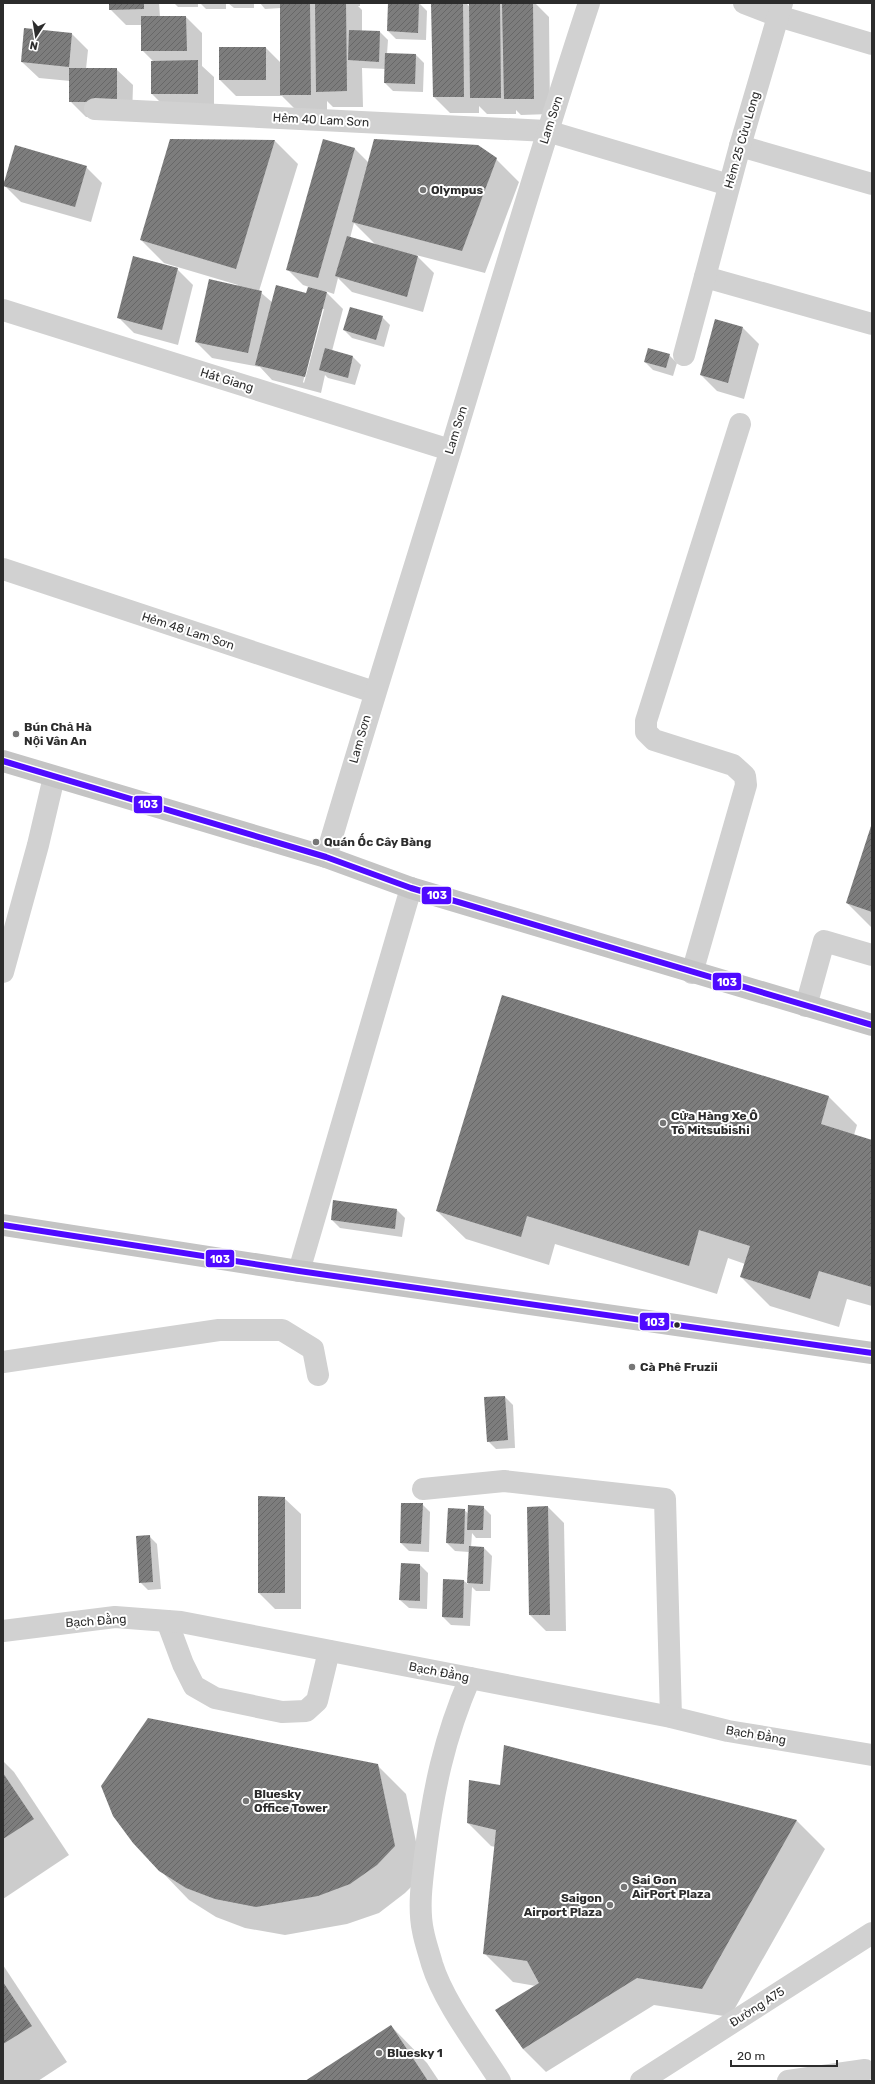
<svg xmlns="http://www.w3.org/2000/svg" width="875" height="2084" font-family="Rubik,sans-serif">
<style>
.shadow{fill:#0003;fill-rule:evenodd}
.building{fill:url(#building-hatch)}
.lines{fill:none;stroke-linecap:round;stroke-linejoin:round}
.minor{stroke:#d1d1d1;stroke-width:22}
.major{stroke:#c4c4c4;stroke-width:22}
.bus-1-casing{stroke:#fff;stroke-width:9}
.bus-1{stroke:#4f0aff;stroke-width:6}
.poi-dot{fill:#767676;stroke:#fff;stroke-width:1.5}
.bus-dot{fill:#2c2c2c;stroke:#fff;stroke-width:1.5}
.labels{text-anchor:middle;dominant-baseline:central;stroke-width:4;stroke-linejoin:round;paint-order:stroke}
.street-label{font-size:12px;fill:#2c2c2c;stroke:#fff}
.poi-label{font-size:12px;font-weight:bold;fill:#2c2c2c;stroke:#fff;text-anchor:start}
.line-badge{stroke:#fff;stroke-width:1.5}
.badge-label{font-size:11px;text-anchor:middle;font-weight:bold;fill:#fff}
</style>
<defs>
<pattern id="building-hatch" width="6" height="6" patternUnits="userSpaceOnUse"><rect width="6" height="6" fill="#7d7d7d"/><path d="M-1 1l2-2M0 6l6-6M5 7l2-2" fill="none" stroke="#676767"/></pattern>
</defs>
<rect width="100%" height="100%" fill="#fff"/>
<!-- shadow -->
<g class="shadow">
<path d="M110,3H159L160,17H186L202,33V66L214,77V110H168L152,94L154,62L142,50V25H126L110,9Z"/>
<path d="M174,3H198V7H178Z"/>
<path d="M200,3H226V9H206Z"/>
<path d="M228,3H254V8H234Z"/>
<path d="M260,3H360V6H358L362,10V31L380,32L388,40L387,54L416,55L424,63L423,92L393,91L385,83L386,69L362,68L363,107H333L327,101V110L297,111L282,96H236L220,80V48H266L281,63V8L265,9Z"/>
<path d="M386,3H419L427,11L426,40L396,39L388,31L389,3Z"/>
<path d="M432,3H466L470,7V3H535L549,17L550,114L521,115L516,110V114H487L479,106V113H450L434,97Z"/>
<path d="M72,34L88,50L86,69H116L133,85L132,118L86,117L70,101V81L39,78L22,62Z"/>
<path d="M324,140L355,149L369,163L496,159L519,182L485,273L416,255L434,273L423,312L352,292L338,278L334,294L325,291L343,309L332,351L353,357L361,365L355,385L328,378L325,375L321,393L272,380L260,367L212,358L196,342L238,285L164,263L141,240L275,141L298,164L259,291L273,303L307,294L309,287L303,285L287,269ZM354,223L377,246L350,238ZM322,309H324L304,383L303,382Z"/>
<path d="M86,167L102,183L91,222L21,202L5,186Z"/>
<path d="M177,269L193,285L178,345L134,333L118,317Z"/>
<path d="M382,317L390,325L384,347L352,338L344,330Z"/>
<path d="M743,328L759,344L744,399L717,391L701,375Z"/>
<path d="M669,355L677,363L673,376L653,370L645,362Z"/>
<path d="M872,826V928L847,903Z"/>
<path d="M829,1097L857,1125L854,1135L872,1141V1306L847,1299L839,1327L770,1306L741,1277L745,1264L728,1258L717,1294L555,1244L549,1265L466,1239L437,1211Z"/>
<path d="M397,1210L405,1218L402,1237L340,1228L332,1220Z"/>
<path d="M505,1397L513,1405L515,1448L496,1449L488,1441Z"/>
<path d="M284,1498L301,1514V1609H275L259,1593Z"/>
<path d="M422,1504L430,1512L429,1552L409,1551L401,1543Z"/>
<path d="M483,1507L491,1515V1538H476L472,1533L471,1548H484L492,1556L490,1591H476L472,1587L470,1626L451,1625L443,1617L464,1581L468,1584L469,1552L455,1551L447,1543L448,1509L464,1510L469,1514Z"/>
<path d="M548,1507L564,1523L566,1631H546L530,1615Z"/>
<path d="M149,1536L157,1544L161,1589L148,1590L140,1582Z"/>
<path d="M420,1565L428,1573L427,1609L409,1608L400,1600Z"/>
<path d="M505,1746L797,1821L825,1849L730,2017L654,2005L546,2072L523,2049L536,1986L513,1982L484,1953L495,1847L491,1846L468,1823L501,1786Z"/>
<path d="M3,1761L14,1772L69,1855L3,1899Z"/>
<path d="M377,1765L406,1794L423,1875L405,1893L379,1913L347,1924L285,1935L245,1928L216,1917L189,1900L160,1870Z"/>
<path d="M3,1965L67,2062L38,2081H3Z"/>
<path d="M391,2026L427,2063L439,2081H307Z"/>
</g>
<!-- building -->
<g class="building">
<path d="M109,3H144V9L109,10Z"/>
<path d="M280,3H310L311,95H280Z"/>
<path d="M315,3H346L347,91L316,92Z"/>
<path d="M388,3H419L418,33L387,31Z"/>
<path d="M431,3H463L464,97H433Z"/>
<path d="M469,3H500L501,98H470Z"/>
<path d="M502,3H533L534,99H504Z"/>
<path d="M141,16H186L187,51H141Z"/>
<path d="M24,28L72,33L69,67L21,62Z"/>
<path d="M349,30L380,31L379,62L348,60Z"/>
<rect x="219" y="47" width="47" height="33"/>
<path d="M385,53L416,54L415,84L384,83Z"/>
<path d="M198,60V94H151V61Z"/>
<rect x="69" y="68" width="48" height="34"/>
<path d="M170,139L275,140L236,269L140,240Z"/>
<path d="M323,139L355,148L318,278L286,270Z"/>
<path d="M374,139L478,145L497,158L462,251L352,222Z"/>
<path d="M15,145L87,166L75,207L3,186Z"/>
<path d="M347,236L418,256L407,297L335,276Z"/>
<path d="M133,256L178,268L162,330L117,318Z"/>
<path d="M209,279L262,291L248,353L195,342Z"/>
<path d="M276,285L306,293L308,287L327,292L305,377L255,365Z"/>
<path d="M350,307L383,316L376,340L343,330Z"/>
<path d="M715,319L743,327L728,383L700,375Z"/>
<path d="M325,348L353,356L348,378L319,370Z"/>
<path d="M648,348L670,354L666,368L644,362Z"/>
<path d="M872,823V912L846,903Z"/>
<path d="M502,995L829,1096L821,1124L872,1140V1287L819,1271L810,1299L740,1277L750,1246L699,1230L689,1266L527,1216L521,1237L436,1211Z"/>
<path d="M333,1200L397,1209L395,1229L331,1220Z"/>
<path d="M505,1396L508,1440L487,1442L484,1397Z"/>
<path d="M258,1496L285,1497V1593H258Z"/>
<path d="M401,1503H423L421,1544L400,1543Z"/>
<path d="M468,1505L484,1506L483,1530H467Z"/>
<path d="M548,1506L550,1615H529L527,1507Z"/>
<path d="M448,1508L465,1509L464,1544L446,1543Z"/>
<path d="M150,1535L153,1582L139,1583L136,1536Z"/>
<path d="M469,1546L484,1547L483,1584L467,1583Z"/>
<path d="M401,1563L420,1564V1601L399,1600Z"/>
<path d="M443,1579L464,1580L463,1618L442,1617Z"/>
<path d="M148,1718L378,1764L395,1846L377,1865L350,1884L318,1896L256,1907L215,1899L186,1888L159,1871L133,1843L113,1816L101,1786Z"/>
<path d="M504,1745L797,1820L702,1989L637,1978L523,2049L495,2010L539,1983L527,1961L483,1954L496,1830L467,1823L469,1780L500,1785Z"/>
<path d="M3,1773L34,1819L3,1839Z"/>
<path d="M3,1982L32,2026L3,2044Z"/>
<path d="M391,2025L428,2081H305Z"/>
</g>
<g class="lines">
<!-- minor -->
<g class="minor">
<path d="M744,3L778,16L872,44"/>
<path d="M95,109L547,131L729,185"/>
<path d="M740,146L872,184"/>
<path d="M705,277L872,324"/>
<path d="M3,310L450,450"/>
<path d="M684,355L740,146L782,3"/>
<path d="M3,569L374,692"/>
<path d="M326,857C366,721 409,585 451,449C496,300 540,151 589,3"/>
<path d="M3,972L38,845L54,777"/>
<path d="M692,973L746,785L745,776L733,765L654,740L646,732V721L740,424"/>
<path d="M806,1006L824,941L872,955"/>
<path d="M299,1271L411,888"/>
<path d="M3,1362L219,1330H282L313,1349L318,1375"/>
<path d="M423,1489L504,1481L665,1499L671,1717"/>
<path d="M167,1621L183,1664L194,1686L215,1698L282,1712L306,1711L317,1701L329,1651"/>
<path d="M3,1631L115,1617L181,1622L671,1717L728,1731L872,1755"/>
<path d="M470,1678C444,1738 433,1791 425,1856C422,1880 418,1908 423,1931C425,1942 429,1953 432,1964C444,2003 478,2046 500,2081"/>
<path d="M641,2081L872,1933"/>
<path d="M788,2081L865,2070"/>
</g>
<!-- major -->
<g class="major">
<path d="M3,761L326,857L411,888L872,1025"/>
<path d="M3,1225L299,1271L872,1353"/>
</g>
<!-- bus-1 casing -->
<g class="bus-1-casing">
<g id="bus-1">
<path d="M3,761L326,857L411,888L872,1025"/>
<path d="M3,1225L299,1271L872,1353"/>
</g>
</g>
<!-- bus-1 -->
<use href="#bus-1" class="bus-1"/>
</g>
<!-- markers -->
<g class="poi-dot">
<circle cx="423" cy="190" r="4"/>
<circle cx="16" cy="734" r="4"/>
<circle cx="316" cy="842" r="4"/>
<circle cx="663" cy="1123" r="4"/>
<circle cx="632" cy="1367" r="4"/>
<circle cx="246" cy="1801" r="4"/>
<circle cx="624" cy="1887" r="4"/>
<circle cx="610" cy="1905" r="4"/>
<circle cx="379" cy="2053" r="4"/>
</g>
<circle class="bus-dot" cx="677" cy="1325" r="3.5"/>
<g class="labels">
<!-- street labels -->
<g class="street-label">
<text transform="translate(321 120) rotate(3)">Hẻm 40 Lam Sơn</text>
<text transform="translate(551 120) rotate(-72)">Lam Sơn</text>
<text transform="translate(742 140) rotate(-74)">Hẻm 25 Cửu Long</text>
<text transform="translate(227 380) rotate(17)">Hát Giang</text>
<text transform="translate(456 430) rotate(-73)">Lam Sơn</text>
<text transform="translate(188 631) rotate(18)">Hẻm 48 Lam Sơn</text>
<text transform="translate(360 739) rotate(-74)">Lam Sơn</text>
<text transform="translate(96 1621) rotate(-4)">Bạch Đằng</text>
<text transform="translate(439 1672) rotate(11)">Bạch Đằng</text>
<text transform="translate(756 1735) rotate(10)">Bạch Đằng</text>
<text transform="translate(757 2007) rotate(-33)">Đường A75</text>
</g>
<!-- poi labels -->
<g class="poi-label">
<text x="431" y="190">Olympus</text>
<text x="24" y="727">Bún Chả Hà<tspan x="24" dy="14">Nội Vân An</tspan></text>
<text x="324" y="842">Quán Ốc Cây Bàng</text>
<text x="671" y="1116">Cửa Hàng Xe Ô<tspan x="671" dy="14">Tô Mitsubishi</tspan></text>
<text x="640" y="1367">Cà Phê Fruzii</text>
<text x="254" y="1794">Bluesky<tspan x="254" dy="14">Office Tower</tspan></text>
<text x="632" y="1880">Sai Gon<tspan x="632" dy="14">AirPort Plaza</tspan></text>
<text x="602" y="1898" text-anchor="end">Saigon<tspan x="602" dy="14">Airport Plaza</tspan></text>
<text x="387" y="2053">Bluesky 1</text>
</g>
</g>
<g class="line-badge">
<rect x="133" y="795" width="30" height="19" rx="4" fill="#4f0aff"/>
<rect x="421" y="886" width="31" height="19" rx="4" fill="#4f0aff"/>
<rect x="712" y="972" width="30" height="19" rx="4" fill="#4f0aff"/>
<rect x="205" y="1249" width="30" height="19" rx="4" fill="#4f0aff"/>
<rect x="639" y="1312" width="31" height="19" rx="4" fill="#4f0aff"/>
</g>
<g class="badge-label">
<text x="148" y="808">103</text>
<text x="437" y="899">103</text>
<text x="727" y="986">103</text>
<text x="220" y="1263">103</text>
<text x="655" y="1326">103</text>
</g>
<!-- border -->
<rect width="875" height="2084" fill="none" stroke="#2c2c2c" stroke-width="8"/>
<!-- north arrow -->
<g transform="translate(36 36) rotate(192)" stroke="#ffffff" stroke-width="3" paint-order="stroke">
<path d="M0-3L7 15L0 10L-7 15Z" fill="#2c2c2c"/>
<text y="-6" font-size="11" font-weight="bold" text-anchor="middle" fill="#2c2c2c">N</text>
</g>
<!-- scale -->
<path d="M731 2060v6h106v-6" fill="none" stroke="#2c2c2c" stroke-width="2"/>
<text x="737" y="2060" font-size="12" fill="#2c2c2c" stroke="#ffffff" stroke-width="3" paint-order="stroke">20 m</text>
</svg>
